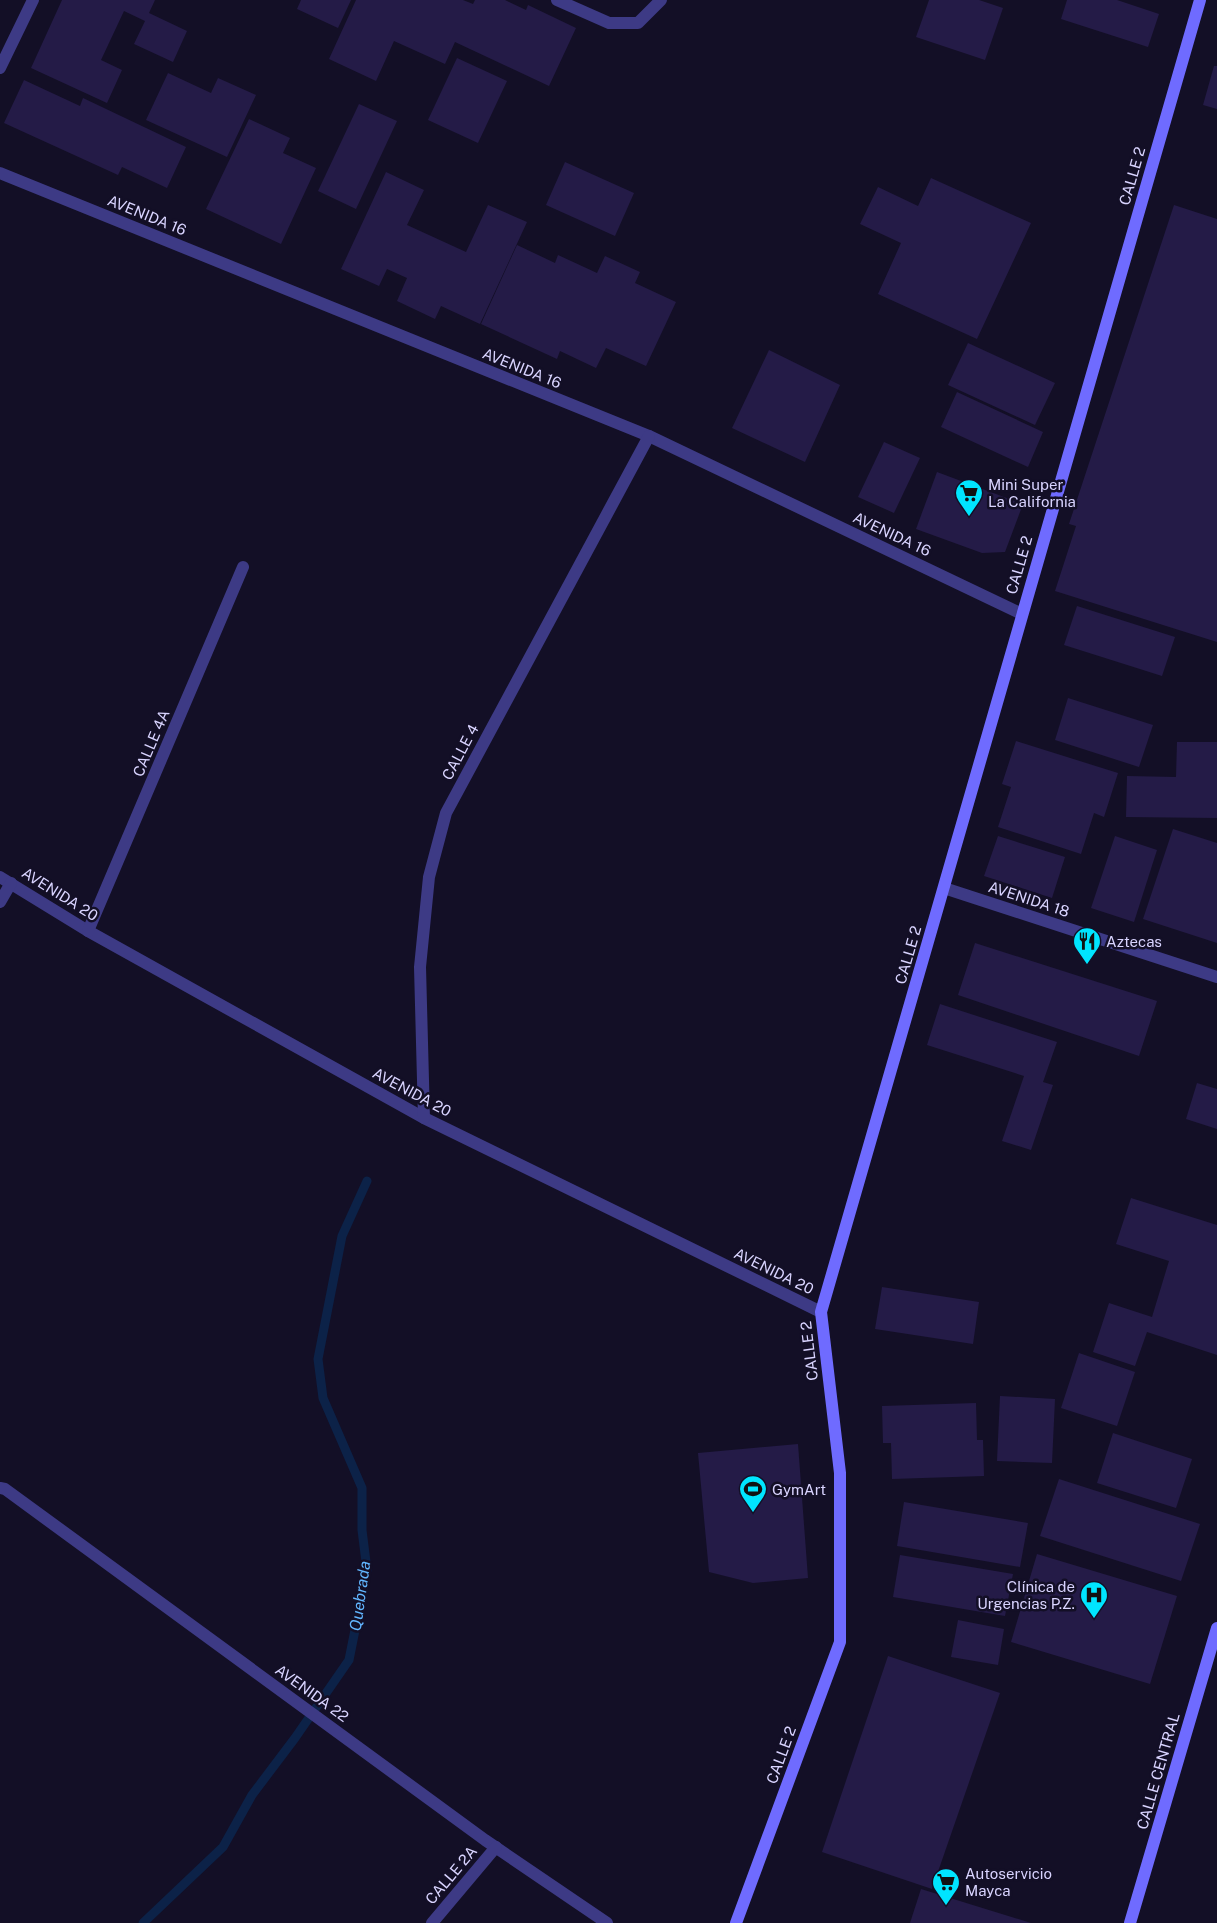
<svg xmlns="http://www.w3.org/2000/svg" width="1217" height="1923" font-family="'Public Sans',sans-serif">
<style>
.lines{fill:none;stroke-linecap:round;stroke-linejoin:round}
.stream{stroke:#0c2248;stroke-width:9}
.building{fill:#241b47}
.minor{stroke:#3d3a85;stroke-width:12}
.secondary{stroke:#6f6bff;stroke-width:12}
.labels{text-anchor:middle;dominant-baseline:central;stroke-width:5;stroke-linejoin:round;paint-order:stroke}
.street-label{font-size:15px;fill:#d9d4ff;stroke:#130f26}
.poi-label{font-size:15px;fill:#d9d4ff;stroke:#130f26;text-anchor:start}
.water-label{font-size:16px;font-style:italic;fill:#62b6ff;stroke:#130f26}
</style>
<rect width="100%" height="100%" fill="#130f26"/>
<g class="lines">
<!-- stream -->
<path class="stream" d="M143,1923L223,1847L252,1795L295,1738L349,1660L367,1570L362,1530V1488L323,1398L318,1359L342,1236L367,1181"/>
</g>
<!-- building -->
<g class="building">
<path d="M62,0H155L149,13L187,31L173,62L134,44L145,21L124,11L101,60L122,70L107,103L31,68Z"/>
<path d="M301,0H351L338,28L297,9Z"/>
<path d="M356,0H463L473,4L475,0H505L526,10L528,5L576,28L549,86L455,42L445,64L394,41L376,81L329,59Z"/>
<path d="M929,0H979L1003,8L985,60L916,37Z"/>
<path d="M1067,0H1117L1159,14L1148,47L1061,19Z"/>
<path d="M457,58L507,81L478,143L428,120Z"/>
<path d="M1214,66H1217V109L1203,105Z"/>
<path d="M168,73L211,93L218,78L256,95L227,157L146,120Z"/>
<path d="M24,80L80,106L83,98L186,147L167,188L122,167L118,175L4,123Z"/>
<path d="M359,104L397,121L356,209L318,191Z"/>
<path d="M249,119L290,138L283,153L316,168L281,244L206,209Z"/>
<path d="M565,162L634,193L615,236L546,205Z"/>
<path d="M386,172L424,190L407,225L466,252L488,205L527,222L480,324L441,306L435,319L397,301L407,278L387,269L379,286L341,269Z"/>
<path d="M931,178L1031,223L977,339L878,294L901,243L860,224L878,187L918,206Z"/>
<path d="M1174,205L1217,219V642L1055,591L1076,526L1069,524Z"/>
<path d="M517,245L555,263L558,255L597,273L605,256L640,272L635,283L676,302L646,366L606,348L596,368L560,351L557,359L481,324Z"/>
<path d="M968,343L1055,383L1035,425L948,385Z"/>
<path d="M769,350L840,385L805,462L732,428Z"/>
<path d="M957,392L1043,432L1028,467L941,427Z"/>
<path d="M884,442L920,458L894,513L858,497Z"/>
<path d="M937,472L1023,504L1005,552L982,553L916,529Z"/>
<path d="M1077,606L1175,637L1162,676L1064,645Z"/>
<path d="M1068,698L1153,725L1139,767L1055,740Z"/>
<path d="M1016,741L1118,773L1104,817L1094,813L1081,854L998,827L1011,787L1002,784Z"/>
<path d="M1177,742H1217V818L1126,817L1127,776L1176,777Z"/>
<path d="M1173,829L1217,843V943L1143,919Z"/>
<path d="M998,836L1065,857L1052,898L984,876Z"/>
<path d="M1115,836L1157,850L1134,922L1091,908Z"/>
<path d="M975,943L1157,1001L1139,1056L958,995Z"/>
<path d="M940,1004L1057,1042L1043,1082L1053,1085L1031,1150L1002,1141L1024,1076L927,1045Z"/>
<path d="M1197,1083L1217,1089V1129L1186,1119Z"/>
<path d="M1131,1198L1217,1225V1355L1147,1332L1135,1366L1093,1352L1109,1303L1152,1317L1169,1261L1116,1244Z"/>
<path d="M882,1287L979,1302L973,1344L875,1329Z"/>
<path d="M1079,1353L1135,1372L1117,1426L1061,1408Z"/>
<path d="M1000,1396L1055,1399L1052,1463L997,1461Z"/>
<path d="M976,1403L977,1440H983L984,1476L892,1479L891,1443H883L882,1406Z"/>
<path d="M1113,1433L1192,1459L1176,1508L1097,1483Z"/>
<path d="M798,1444L808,1578L753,1583L709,1572L698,1453Z"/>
<path d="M1059,1479L1200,1524L1181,1581L1040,1536Z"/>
<path d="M904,1502L1028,1523L1020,1567L897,1546Z"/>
<path d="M1037,1554L1177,1596L1150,1684L1011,1642Z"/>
<path d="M900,1555L1013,1574L1005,1616L893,1597Z"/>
<path d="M958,1620L1004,1629L998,1665L951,1657Z"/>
<path d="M888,1656L1000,1693L932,1889L822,1852Z"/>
<path d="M921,1889L1031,1923H910Z"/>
</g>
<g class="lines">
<!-- minor -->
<g class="minor">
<path d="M557,0L609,23H638L661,0"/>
<path d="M0,68L33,0"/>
<path d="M0,173L649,436L1022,614"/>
<path d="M0,877L88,931L424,1118L821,1312"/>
<path d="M944,888L1217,977"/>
<path d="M0,902L11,883"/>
<path d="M88,931L243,567"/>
<path d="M424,1118L420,967L429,877L446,813L649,436"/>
<path d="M0,1488L5,1489L485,1840L607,1923"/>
<path d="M432,1923L496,1847"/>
</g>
<!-- secondary -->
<g class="secondary">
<path d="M736,1923L840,1642V1473L821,1312L1200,0"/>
<path d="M1130,1923L1217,1628"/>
</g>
</g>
<!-- icons -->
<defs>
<g id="supermarket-pin" transform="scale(1.4375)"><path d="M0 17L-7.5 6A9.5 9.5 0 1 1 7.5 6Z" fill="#00e5ff" stroke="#130f26"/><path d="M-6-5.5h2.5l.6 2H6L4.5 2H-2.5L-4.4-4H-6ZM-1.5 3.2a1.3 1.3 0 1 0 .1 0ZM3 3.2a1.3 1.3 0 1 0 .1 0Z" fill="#111"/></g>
<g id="restaurant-pin" transform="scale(1.4375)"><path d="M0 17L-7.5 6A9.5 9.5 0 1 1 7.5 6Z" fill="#00e5ff" stroke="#130f26"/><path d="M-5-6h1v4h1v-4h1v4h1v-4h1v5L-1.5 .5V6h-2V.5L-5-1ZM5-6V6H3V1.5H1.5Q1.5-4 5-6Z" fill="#111"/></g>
<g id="stadium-pin" transform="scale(1.4375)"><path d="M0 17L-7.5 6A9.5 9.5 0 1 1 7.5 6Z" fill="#00e5ff" stroke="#130f26"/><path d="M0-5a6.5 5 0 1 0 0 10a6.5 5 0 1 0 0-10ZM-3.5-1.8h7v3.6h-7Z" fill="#111"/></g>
<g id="hospital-pin" transform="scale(1.4375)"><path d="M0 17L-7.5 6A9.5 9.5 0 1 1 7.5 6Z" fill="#00e5ff" stroke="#130f26"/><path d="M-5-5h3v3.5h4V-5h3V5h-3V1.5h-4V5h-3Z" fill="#111"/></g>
</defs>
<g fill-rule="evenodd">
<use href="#supermarket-pin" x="969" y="493"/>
<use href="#restaurant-pin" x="1087" y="941"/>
<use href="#stadium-pin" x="753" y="1489"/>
<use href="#hospital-pin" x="1094" y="1595"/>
<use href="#supermarket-pin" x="946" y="1882"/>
</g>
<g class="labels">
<!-- street labels -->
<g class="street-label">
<text transform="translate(1132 176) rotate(-74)">CALLE 2</text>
<text transform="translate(147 215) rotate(22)">AVENIDA 16</text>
<text transform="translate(522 368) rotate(22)">AVENIDA 16</text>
<text transform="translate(892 534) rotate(25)">AVENIDA 16</text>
<text transform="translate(1019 565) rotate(-74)">CALLE 2</text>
<text transform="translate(151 743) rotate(-67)">CALLE 4A</text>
<text transform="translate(460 752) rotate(-62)">CALLE 4</text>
<text transform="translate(60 894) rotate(32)">AVENIDA 20</text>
<text transform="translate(1029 899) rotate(18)">AVENIDA 18</text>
<text transform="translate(908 955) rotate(-74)">CALLE 2</text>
<text transform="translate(412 1092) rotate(28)">AVENIDA 20</text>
<text transform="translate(774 1271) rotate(26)">AVENIDA 20</text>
<text transform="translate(809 1351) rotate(-97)">CALLE 2</text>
<text transform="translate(312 1693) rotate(36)">AVENIDA 22</text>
<text transform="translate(781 1755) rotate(-70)">CALLE 2</text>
<text transform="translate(1158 1771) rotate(-74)">CALLE CENTRAL</text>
<text transform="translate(451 1875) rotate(-50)">CALLE 2A</text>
</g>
<!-- poi labels -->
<g class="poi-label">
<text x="988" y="484">Mini Super<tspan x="988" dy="17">La California</tspan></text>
<text x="1106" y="941">Aztecas</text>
<text x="772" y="1489">GymArt</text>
<text x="1075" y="1586" text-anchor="end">Clínica de<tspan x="1075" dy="17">Urgencias P.Z.</tspan></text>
<text x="965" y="1873">Autoservicio<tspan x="965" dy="17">Mayca</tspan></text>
</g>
<!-- water labels -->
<g class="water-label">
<text transform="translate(360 1596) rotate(-82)">Quebrada</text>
</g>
</g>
</svg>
